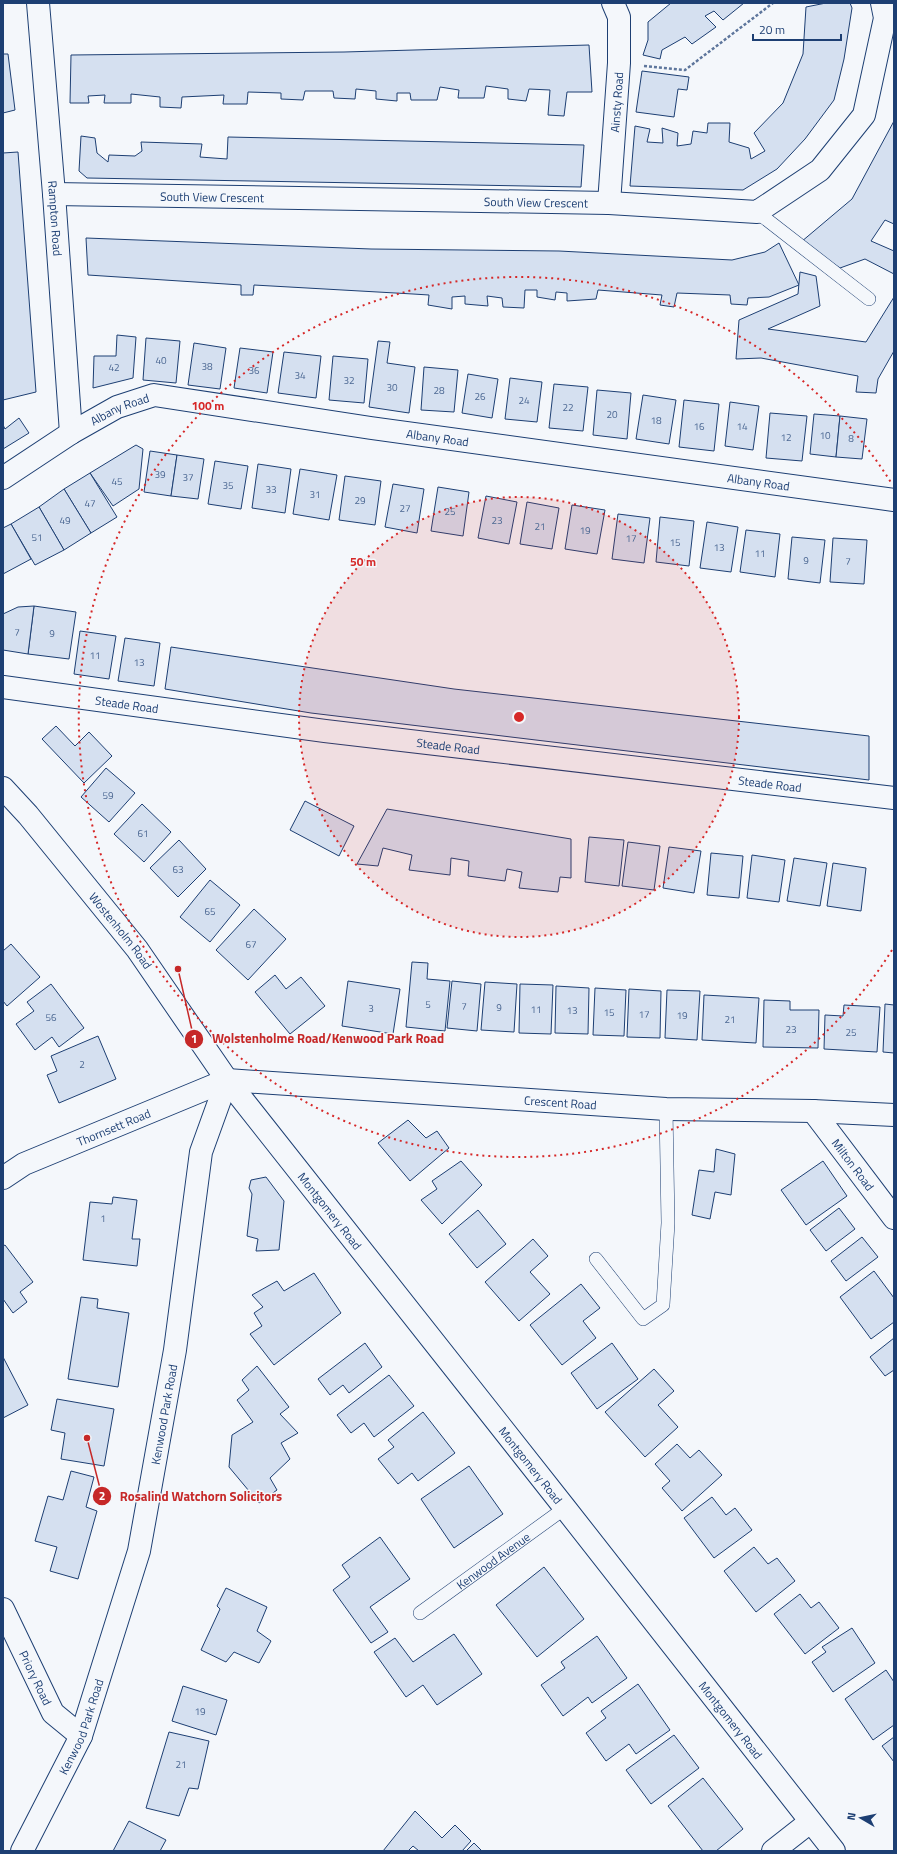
<svg xmlns="http://www.w3.org/2000/svg" width="897" height="1854" font-family="'Titillium Web',sans-serif">
<style>
.building{fill:#d5e0f0;stroke:#1d3f73}
.lines{fill:none;stroke-linecap:round;stroke-linejoin:round}
.lane-casing{stroke:#1d3f73;stroke-width:14}
.street-casing{stroke:#1d3f73;stroke-width:24}
.secondary-casing{stroke:#1d3f73;stroke-width:24}
.path{stroke:#5e769c;stroke-width:2.5;stroke-dasharray:3 2;stroke-linecap:butt}
.lane{stroke:#f4f7fb;stroke-width:13}
.street{stroke:#f4f7fb;stroke-width:22}
.secondary{stroke:#f4f7fb;stroke-width:22}
.ring{fill:none;stroke:#d62828;stroke-width:2;stroke-dasharray:2 4}
.labels{text-anchor:middle;dominant-baseline:central;stroke-width:3;stroke-linejoin:round;paint-order:stroke}
.number-label{font-size:10px;fill:#4b6792}
.street-label{font-size:12px;fill:#1d3f73;stroke:#f4f7fb}
.centre{fill:#d62828;stroke:#f4f7fb;stroke-width:2}
.ring-label{font-size:12px;text-anchor:middle;font-weight:bold;fill:#d62828;stroke:#f4f7fb;stroke-width:3;stroke-linejoin:round;paint-order:stroke}
.leader{fill:none;stroke:#c62828;stroke-width:1.5}
.callout-dot{fill:#c62828;stroke:#f4f7fb;stroke-width:1.5}
.mark-label{font-size:12px;text-anchor:middle;font-weight:bold;fill:#fff}
.callout-label{font-size:13px;text-anchor:middle;font-weight:bold;fill:#c62828;stroke:#f4f7fb;stroke-width:3;stroke-linejoin:round;paint-order:stroke}
</style>
<rect width="100%" height="100%" fill="#f4f7fb"/>
<!-- building -->
<g class="building">
<path d="M671,3H744L723,20L714,11L705,16L716,27L692,44L685,37L662,50L660,59L643,55L648,40V22Z"/>
<path d="M826,3H850L852,8L844,59L834,100L805,139L777,169L743,190L630,186L635,126L650,129L647,142L663,143L662,128L678,133L677,146L691,144L693,131L707,133L708,123H730L729,142L749,148L751,159L765,151L754,133L783,103L803,54L806,7Z"/>
<path d="M589,45L592,92H567L564,116L548,115L550,90L529,89L526,101L508,99V89L486,86L484,98H458L459,90L440,87L437,100H411L410,93H397V101L376,99V91L356,89L355,99L334,98L333,91H305L303,100L281,99V93L248,92L247,104H223L224,95L182,97L181,108L160,107V97L131,94V103H104L105,95L88,96L89,103H70L71,55L344,52Z"/>
<path d="M3,54H8L15,110L3,113Z"/>
<path d="M642,71L689,77L687,90L678,89L674,117L636,112Z"/>
<path d="M894,121V224L885,220L871,241L894,251V274L865,259L840,268L801,242L852,199Z"/>
<path d="M81,136L95,138L97,153L108,162L109,155L135,156L142,151L141,142L202,144L200,157L227,159L228,137L584,145L581,187L87,178L79,171Z"/>
<path d="M18,152L36,392L3,400V153Z"/>
<path d="M86,238L371,249L559,251L732,260L765,252L779,243L799,285L769,297L748,298L747,305L731,304L730,295L677,293L674,307L660,305L662,295L598,290L596,299L567,301V293L556,292L555,300L537,297V290H525L524,308L503,307L502,298L487,296L488,306L465,304V296L452,297V309L428,305L429,295L413,294L254,285L253,295H241V285L88,275Z"/>
<path d="M800,272L816,276L820,306L768,329L866,342L894,297V351L878,379L876,393L856,392L858,376L761,358L736,359L739,320L798,294Z"/>
<path d="M117,335L136,337L133,378L93,388L94,356H116Z"/>
<path d="M146,338L180,341L176,383L143,380Z"/>
<path d="M378,341L390,342L387,363L415,367L409,413L369,407Z"/>
<path d="M194,343L226,348L220,389L188,385Z"/>
<path d="M240,348L273,352L267,393L234,388Z"/>
<path d="M284,352L321,356L316,398L278,393Z"/>
<path d="M333,356L368,359L364,403L329,400Z"/>
<path d="M424,367L458,370L454,412L421,410Z"/>
<path d="M468,374L498,379L492,418L462,413Z"/>
<path d="M510,378L542,382L537,422L505,419Z"/>
<path d="M554,384L588,387L583,431L549,428Z"/>
<path d="M597,390L631,393L627,439L593,435Z"/>
<path d="M643,395L676,400L669,444L636,439Z"/>
<path d="M684,400L719,404L714,451L679,447Z"/>
<path d="M730,402L759,406L753,450L725,446Z"/>
<path d="M770,413L807,416L802,461L766,458Z"/>
<path d="M814,414L840,416L836,457L810,454Z"/>
<path d="M840,416L867,419L862,459L836,457Z"/>
<path d="M19,418L29,433L3,449V425L5,429Z"/>
<path d="M136,445L143,449L139,489L113,506L90,473Z"/>
<path d="M150,451L177,455L171,496L144,492Z"/>
<path d="M177,455L204,459L198,499L171,496Z"/>
<path d="M215,461L248,466L241,509L208,504Z"/>
<path d="M258,464L291,469L285,513L252,508Z"/>
<path d="M300,469L337,475L329,520L293,514Z"/>
<path d="M90,473L117,517L91,533L64,489Z"/>
<path d="M345,476L381,481L375,525L339,520Z"/>
<path d="M393,484L424,489L417,533L385,527Z"/>
<path d="M438,487L469,492L463,536L431,531Z"/>
<path d="M64,489L91,533L64,550L39,507Z"/>
<path d="M486,496L517,502L509,544L478,538Z"/>
<path d="M527,502L559,508L552,549L520,544Z"/>
<path d="M572,505L605,510L597,554L565,549Z"/>
<path d="M39,507L64,550L35,565L11,524Z"/>
<path d="M618,514L650,518L644,563L612,559Z"/>
<path d="M660,517L694,521L689,566L656,562Z"/>
<path d="M707,522L738,527L731,572L700,568Z"/>
<path d="M11,524L31,559L3,574V528Z"/>
<path d="M746,530L780,534L775,577L740,572Z"/>
<path d="M792,537L825,540L820,583L788,579Z"/>
<path d="M833,538L867,540L864,584L830,582Z"/>
<path d="M34,606L76,612L69,659L28,654Z"/>
<path d="M34,606L28,654L3,650V614L18,607Z"/>
<path d="M80,631L116,636L109,679L74,674Z"/>
<path d="M125,638L160,643L154,686L118,681Z"/>
<path d="M171,647L454,689L869,736V780L311,713L165,689Z"/>
<path d="M56,726L75,746L89,732L112,756L84,783L42,739Z"/>
<path d="M106,768L135,793L109,822L81,797Z"/>
<path d="M305,801L354,826L339,856L290,830Z"/>
<path d="M142,804L171,832L144,862L114,834Z"/>
<path d="M387,809L571,839V878L560,877L558,892L519,888L522,872L507,869L505,881L468,876L469,861L451,858L450,875L409,870L412,855L383,848L378,866L357,864Z"/>
<path d="M589,837L624,840L619,886L585,882Z"/>
<path d="M179,840L206,869L178,897L150,868Z"/>
<path d="M628,842L660,846L654,890L622,886Z"/>
<path d="M669,847L701,851L694,893L663,888Z"/>
<path d="M711,853L743,856L739,898L707,895Z"/>
<path d="M752,855L785,860L779,902L747,898Z"/>
<path d="M794,858L827,863L820,906L787,901Z"/>
<path d="M833,863L866,868L861,911L827,906Z"/>
<path d="M210,880L240,905L210,942L180,917Z"/>
<path d="M254,909L286,939L248,980L216,950Z"/>
<path d="M11,944L40,977L7,1006L3,1001V951Z"/>
<path d="M412,962L428,963L427,979L450,981L445,1031L406,1027Z"/>
<path d="M275,975L286,989L301,977L325,1006L290,1034L255,992Z"/>
<path d="M348,981L400,989L393,1034L342,1026Z"/>
<path d="M452,981L481,984L477,1031L447,1028Z"/>
<path d="M485,982L517,984L514,1032L481,1030Z"/>
<path d="M51,984L84,1028L59,1047L52,1037L35,1050L16,1024L34,1011L27,1002Z"/>
<path d="M520,984L553,985L551,1034L519,1033Z"/>
<path d="M556,986L589,988L588,1034L555,1033Z"/>
<path d="M595,988L626,990L624,1036L593,1035Z"/>
<path d="M629,989L661,991L660,1038L627,1037Z"/>
<path d="M667,990L700,991L697,1040L665,1038Z"/>
<path d="M704,995L759,998L756,1043L702,1040Z"/>
<path d="M764,1000L790,1001V1010H819L818,1048L763,1047Z"/>
<path d="M885,1004L894,1005V1053L883,1052Z"/>
<path d="M844,1005L880,1007L877,1052L824,1049L825,1015L843,1016Z"/>
<path d="M98,1036L116,1079L59,1103L47,1075L57,1071L51,1056Z"/>
<path d="M408,1120L426,1138L437,1131L449,1148L410,1181L378,1143Z"/>
<path d="M716,1149L735,1154L731,1195L715,1192L710,1219L692,1215L699,1170L714,1172Z"/>
<path d="M461,1161L482,1185L442,1224L421,1200L437,1189L432,1181Z"/>
<path d="M823,1161L847,1196L806,1225L781,1190Z"/>
<path d="M266,1177L284,1201L279,1250L256,1251L258,1239L247,1236L252,1194L249,1188L251,1180Z"/>
<path d="M113,1197L137,1200L132,1239H140L137,1266L83,1260L90,1202L112,1204Z"/>
<path d="M839,1208L855,1229L826,1251L810,1230Z"/>
<path d="M478,1210L506,1244L477,1268L449,1234Z"/>
<path d="M862,1237L878,1257L846,1281L831,1261Z"/>
<path d="M533,1239L548,1256L530,1272L550,1294L519,1321L485,1282Z"/>
<path d="M5,1245L33,1282L20,1292L27,1302L13,1313L3,1299V1246Z"/>
<path d="M874,1271L894,1298V1322L871,1339L840,1297Z"/>
<path d="M314,1273L341,1313L274,1365L250,1334L262,1326L254,1313L263,1307L252,1295L277,1281L284,1291Z"/>
<path d="M581,1284L600,1308L583,1321L596,1338L562,1365L530,1325Z"/>
<path d="M81,1297L98,1299L97,1308L129,1313L118,1387L68,1379Z"/>
<path d="M894,1338V1370L885,1376L870,1357Z"/>
<path d="M365,1343L382,1367L349,1393L343,1385L330,1395L318,1379Z"/>
<path d="M612,1343L638,1379L597,1409L571,1373Z"/>
<path d="M3,1357L28,1405L3,1418Z"/>
<path d="M257,1366L289,1407L280,1414L298,1433L281,1443L290,1459L270,1478L277,1490L259,1503L229,1467L232,1435L253,1422L237,1400L249,1390L242,1380Z"/>
<path d="M654,1369L674,1391L658,1405L678,1427L645,1457L605,1412Z"/>
<path d="M389,1375L414,1406L374,1437L364,1423L351,1433L337,1415Z"/>
<path d="M57,1399L114,1409L104,1466L61,1459L65,1433L51,1430Z"/>
<path d="M423,1412L455,1453L418,1481L412,1473L398,1484L378,1459L394,1447L388,1440Z"/>
<path d="M677,1444L690,1458L699,1450L722,1475L682,1511L662,1488L670,1481L655,1464Z"/>
<path d="M469,1466L503,1514L454,1548L421,1499Z"/>
<path d="M71,1471L94,1477L86,1507L97,1511L78,1579L50,1571L57,1547L35,1541L48,1496L63,1500Z"/>
<path d="M712,1497L726,1515L735,1508L752,1530L714,1558L684,1518Z"/>
<path d="M380,1537L410,1579L370,1607L388,1632L371,1643L333,1590L350,1577L342,1565Z"/>
<path d="M754,1547L768,1564L777,1558L795,1581L756,1612L724,1571Z"/>
<path d="M544,1567L584,1619L537,1657L496,1605Z"/>
<path d="M226,1588L267,1607L257,1631L271,1641L259,1663L234,1652L226,1662L201,1650L220,1609L217,1606Z"/>
<path d="M800,1594L811,1608L819,1602L839,1628L805,1654L774,1614Z"/>
<path d="M852,1628L875,1663L833,1692L812,1662L826,1652L822,1647Z"/>
<path d="M454,1634L482,1674L437,1705L423,1685L406,1697L374,1652L395,1638L413,1662Z"/>
<path d="M597,1636L627,1678L592,1703L588,1697L563,1716L541,1685L565,1668L561,1662Z"/>
<path d="M886,1670L894,1682V1725L873,1740L845,1699Z"/>
<path d="M638,1684L670,1730L636,1754L629,1744L606,1761L586,1733L606,1718L601,1711Z"/>
<path d="M183,1686L227,1700L216,1735L172,1721Z"/>
<path d="M169,1732L209,1741L198,1789L189,1788L179,1816L146,1808Z"/>
<path d="M674,1735L699,1768L651,1804L626,1770Z"/>
<path d="M894,1737V1762L882,1746Z"/>
<path d="M703,1778L743,1829L716,1851H703L668,1806Z"/>
<path d="M415,1811L442,1838L455,1825L471,1841L462,1851H419L413,1846L408,1851H383Z"/>
<path d="M129,1821L166,1840L160,1851H113Z"/>
<path d="M474,1843L482,1851H466Z"/>
</g>
<g class="lines">
<!-- lane casing -->
<g class="lane-casing">
<g id="lane">
<path d="M757,212L869,299"/>
<path d="M596,1259L643,1319L663,1305L668,1223L666,1109"/>
<path id="s1" d="M420,1613L565,1508"/>
</g>
</g>
<!-- street casing -->
<g class="street-casing">
<g id="street">
<path id="s2" d="M38,3L54,194L71,433"/>
<path id="s3" d="M54,194L609,203L757,212L820,170L864,115L885,18L882,3"/>
<path id="s4" d="M609,203L619,63V17L613,3"/>
<path id="s5" d="M3,478L71,433L117,407L154,395L371,428L894,500"/>
<path id="s6" d="M3,687L325,731L894,798"/>
<path id="s7" d="M813,1111L894,1218"/>
<path id="s8" d="M3,1178L24,1164L227,1080L666,1109L813,1111L894,1115"/>
<path id="s9" d="M3,1609L53,1713L81,1736"/>
<path id="s10" d="M22,1851L81,1736L139,1551L175,1350L201,1152L227,1080"/>
<path d="M773,1851L810,1822"/>
</g>
</g>
<!-- secondary casing -->
<g class="secondary-casing">
<g id="secondary">
<path id="s11" d="M3,788L28,815L137,949L227,1080L565,1508L834,1851"/>
</g>
</g>
<!-- path -->
<path class="path" d="M644,66L685,70L773,3"/>
<!-- lane -->
<use href="#lane" class="lane"/>
<!-- street -->
<use href="#street" class="street"/>
<!-- secondary -->
<use href="#secondary" class="secondary"/>
</g>
<!-- distance rings -->
<circle cx="519" cy="717" r="220" fill="#d62828" fill-opacity=".12"/>
<g class="ring">
<circle cx="519" cy="717" r="220"/>
<path d="M892 950A440 440 0 1 1 892 484"/>
</g>
<g class="labels">
<!-- number labels -->
<g class="number-label">
<text x="161" y="360">40</text>
<text x="207" y="366">38</text>
<text x="114" y="367">42</text>
<text x="254" y="370">36</text>
<text x="300" y="375">34</text>
<text x="349" y="380">32</text>
<text x="392" y="387">30</text>
<text x="439" y="390">28</text>
<text x="480" y="396">26</text>
<text x="524" y="400">24</text>
<text x="568" y="407">22</text>
<text x="612" y="414">20</text>
<text x="656" y="420">18</text>
<text x="699" y="426">16</text>
<text x="742" y="426">14</text>
<text x="825" y="435">10</text>
<text x="786" y="437">12</text>
<text x="851" y="438">8</text>
<text x="160" y="474">39</text>
<text x="188" y="477">37</text>
<text x="117" y="481">45</text>
<text x="228" y="485">35</text>
<text x="271" y="489">33</text>
<text x="315" y="494">31</text>
<text x="360" y="500">29</text>
<text x="90" y="503">47</text>
<text x="405" y="508">27</text>
<text x="450" y="511">25</text>
<text x="65" y="520">49</text>
<text x="497" y="520">23</text>
<text x="540" y="526">21</text>
<text x="585" y="530">19</text>
<text x="37" y="537">51</text>
<text x="631" y="538">17</text>
<text x="675" y="542">15</text>
<text x="719" y="547">13</text>
<text x="760" y="553">11</text>
<text x="806" y="560">9</text>
<text x="848" y="561">7</text>
<text x="17" y="632">7</text>
<text x="52" y="633">9</text>
<text x="95" y="655">11</text>
<text x="139" y="662">13</text>
<text x="108" y="795">59</text>
<text x="143" y="833">61</text>
<text x="178" y="869">63</text>
<text x="210" y="911">65</text>
<text x="251" y="944">67</text>
<text x="428" y="1004">5</text>
<text x="464" y="1006">7</text>
<text x="499" y="1007">9</text>
<text x="371" y="1008">3</text>
<text x="536" y="1009">11</text>
<text x="572" y="1010">13</text>
<text x="609" y="1012">15</text>
<text x="644" y="1014">17</text>
<text x="682" y="1015">19</text>
<text x="51" y="1017">56</text>
<text x="730" y="1019">21</text>
<text x="791" y="1029">23</text>
<text x="851" y="1032">25</text>
<text x="82" y="1064">2</text>
<text x="103" y="1218">1</text>
<text x="200" y="1711">19</text>
<text x="181" y="1764">21</text>
</g>
<!-- street labels -->
<g class="street-label">
<text stroke="none"><textPath href="#s4" startOffset="101">Ainsty Road</textPath></text>
<text stroke="none"><textPath href="#s3" startOffset="158">South View Crescent</textPath></text>
<text stroke="none"><textPath href="#s3" startOffset="482">South View Crescent</textPath></text>
<text stroke="none"><textPath href="#s2" startOffset="216">Rampton Road</textPath></text>
<text stroke="none"><textPath href="#s5" startOffset="136">Albany Road</textPath></text>
<text stroke="none"><textPath href="#s5" startOffset="460">Albany Road</textPath></text>
<text stroke="none"><textPath href="#s5" startOffset="784">Albany Road</textPath></text>
<text stroke="none"><textPath href="#s6" startOffset="125">Steade Road</textPath></text>
<text stroke="none"><textPath href="#s6" startOffset="449">Steade Road</textPath></text>
<text stroke="none"><textPath href="#s6" startOffset="773">Steade Road</textPath></text>
<text stroke="none"><textPath href="#s11" startOffset="185">Wostenholm Road</textPath></text>
<text stroke="none"><textPath href="#s8" startOffset="579">Crescent Road</textPath></text>
<text stroke="none"><textPath href="#s8" startOffset="122">Thornsett Road</textPath></text>
<text stroke="none"><textPath href="#s7" startOffset="67">Milton Road</textPath></text>
<text stroke="none"><textPath href="#s11" startOffset="535">Montgomery Road</textPath></text>
<text stroke="none"><textPath href="#s10" startOffset="462">Kenwood Park Road</textPath></text>
<text stroke="none"><textPath href="#s11" startOffset="859">Montgomery Road</textPath></text>
<text stroke="none"><textPath href="#s1" startOffset="90">Kenwood Avenue</textPath></text>
<text stroke="none"><textPath href="#s9" startOffset="76">Priory Road</textPath></text>
<text stroke="none"><textPath href="#s11" startOffset="1183">Montgomery Road</textPath></text>
<text stroke="none"><textPath href="#s10" startOffset="138">Kenwood Park Road</textPath></text>
</g>
</g>
<circle cx="519" cy="717" r="6" class="centre"/>
<g class="ring-label">
<text x="208" y="410">100 m</text>
<text x="363" y="566">50 m</text>
</g>
<!-- callouts -->
<path class="leader" d="M178 969L194 1039M87 1438L102 1496"/>
<g class="callout-dot">
<circle cx="178" cy="969" r="4"/>
<circle cx="87" cy="1438" r="4"/>
<circle cx="194" cy="1039" r="10"/>
<circle cx="102" cy="1496" r="10"/>
</g>
<g class="mark-label">
<text x="194" y="1043">1</text>
<text x="102" y="1500">2</text>
</g>
<g class="callout-label">
<text x="328" y="1043">Wolstenholme Road/Kenwood Park Road</text>
<text x="201" y="1501">Rosalind Watchorn Solicitors</text>
</g>
<!-- border -->
<rect width="897" height="1854" fill="none" stroke="#1d3f73" stroke-width="8"/>
<!-- north arrow -->
<g transform="translate(861 1818) rotate(279)" stroke="#f4f7fb" stroke-width="3" paint-order="stroke">
<path d="M0-3L7 15L0 10L-7 15Z" fill="#1d3f73"/>
<text y="-6" font-size="11" font-weight="bold" text-anchor="middle" fill="#1d3f73">N</text>
</g>
<!-- scale -->
<path d="M753 34v6h88v-6" fill="none" stroke="#1d3f73" stroke-width="2"/>
<text x="759" y="34" font-size="12" fill="#1d3f73" stroke="#f4f7fb" stroke-width="3" paint-order="stroke">20 m</text>
</svg>
